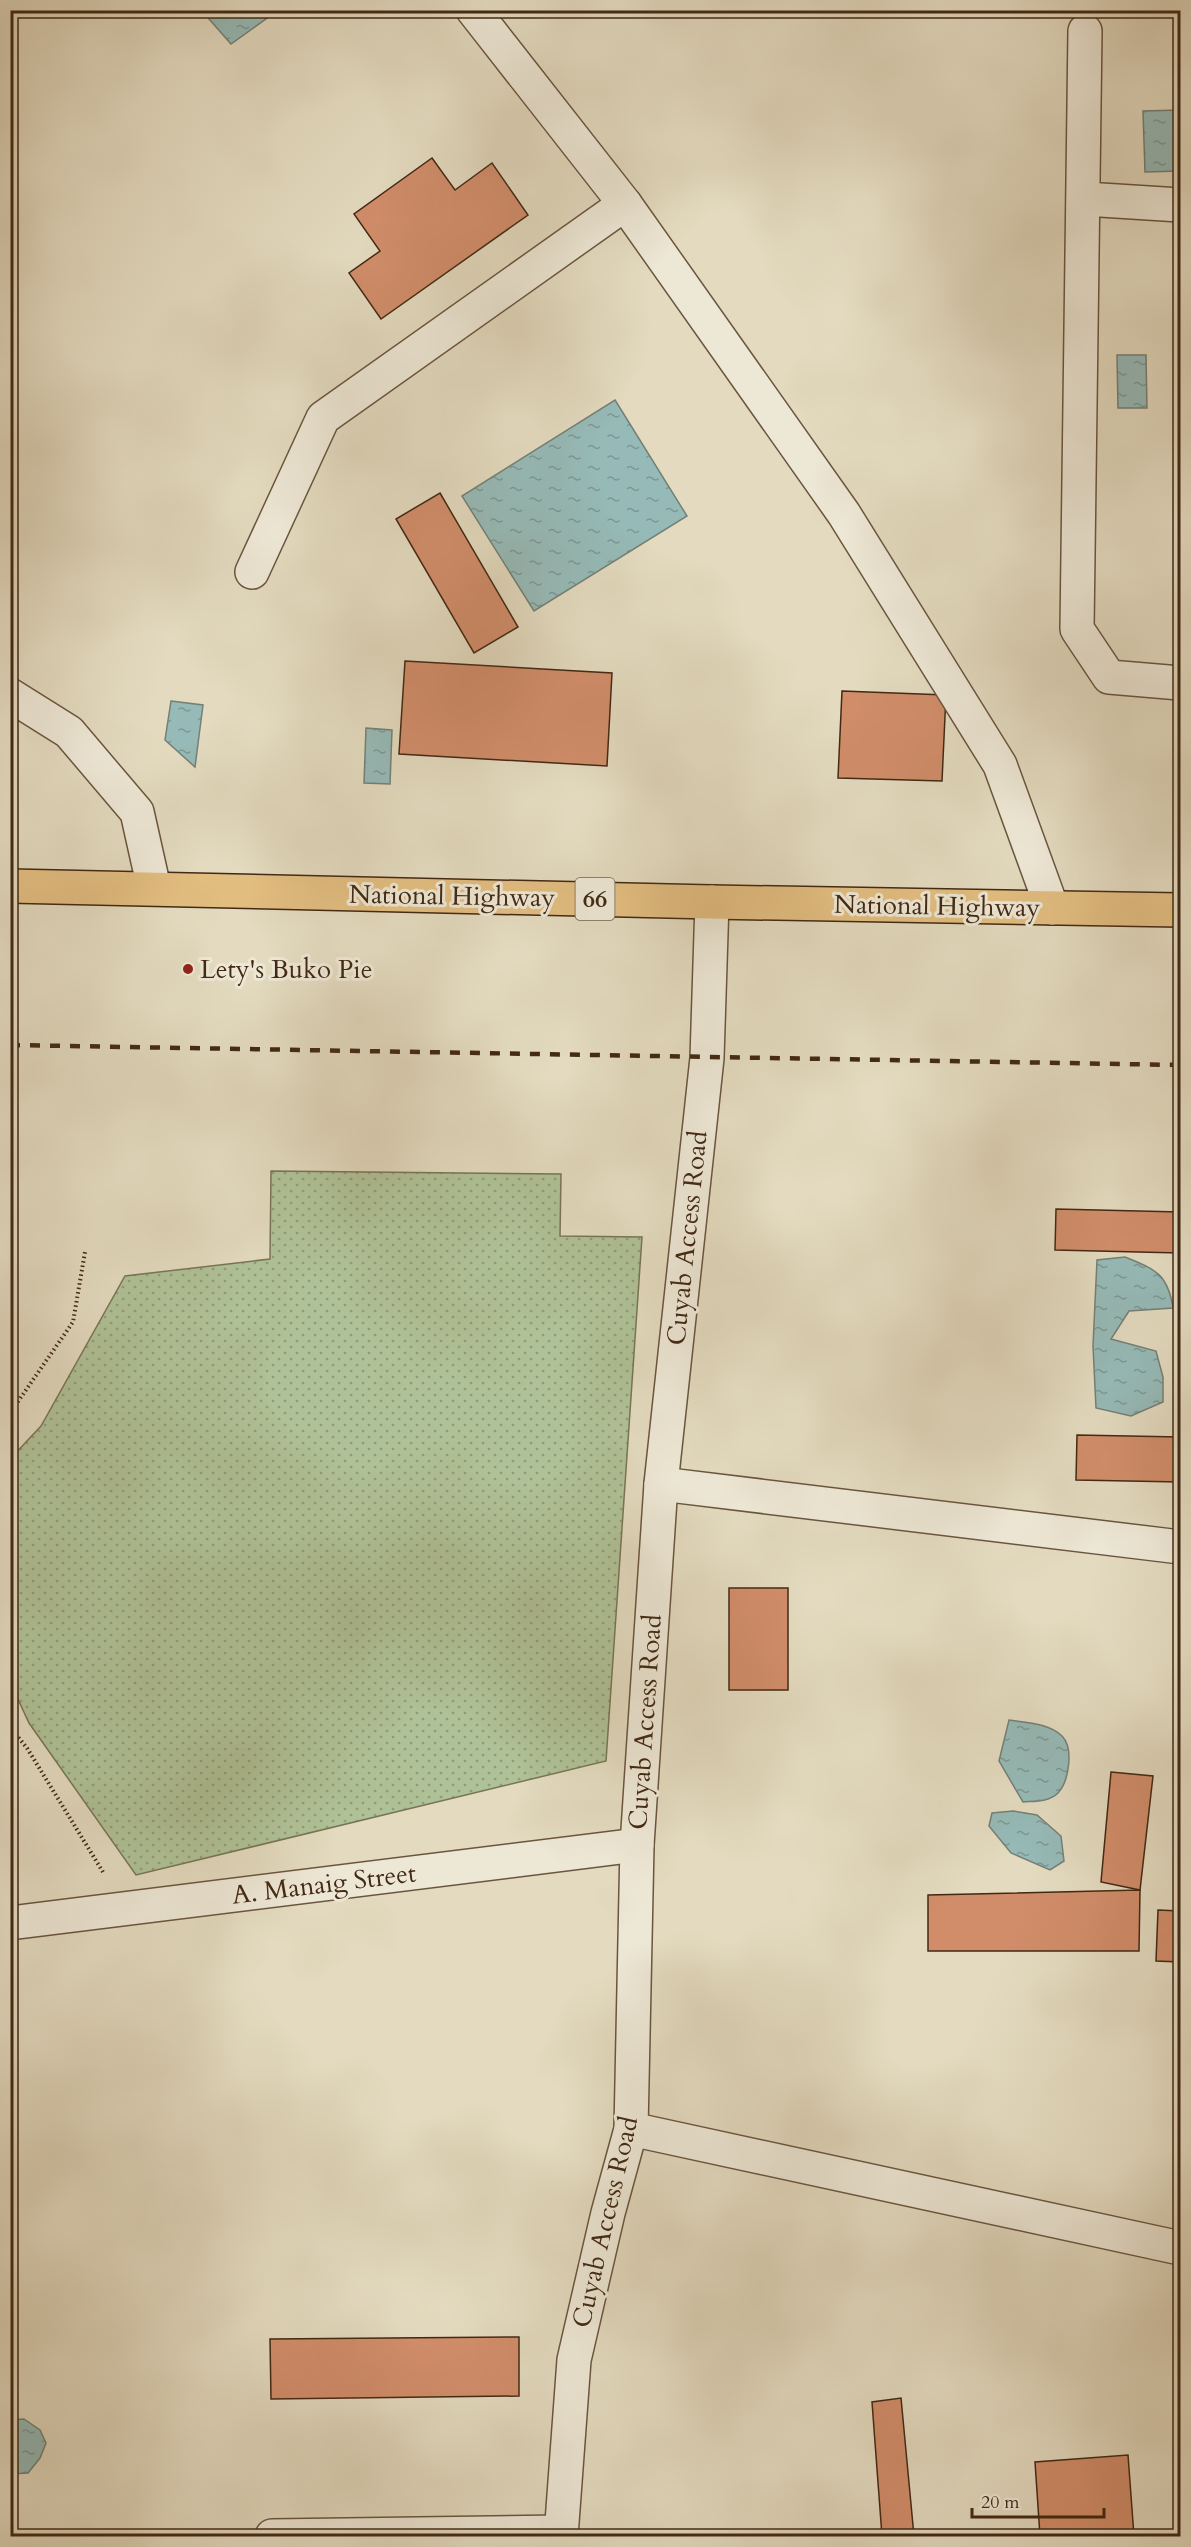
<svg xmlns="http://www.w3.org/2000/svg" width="1191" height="2547" font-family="Cardo,serif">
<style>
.grass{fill:url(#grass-dots);stroke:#787555;stroke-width:1.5}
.water{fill:url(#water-ripples);stroke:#748076;stroke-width:1.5}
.building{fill:#d18d6a;stroke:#422914;stroke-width:1.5}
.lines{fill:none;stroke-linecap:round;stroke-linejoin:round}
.minor-casing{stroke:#6a553f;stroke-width:36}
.major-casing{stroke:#422914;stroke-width:36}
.path{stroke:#422914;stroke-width:4;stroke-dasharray:1.5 3;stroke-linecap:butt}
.minor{stroke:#ede7d5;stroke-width:33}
.major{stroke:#e2bd80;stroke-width:33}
.rail{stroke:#422914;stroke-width:4.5;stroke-dasharray:10 10;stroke-linecap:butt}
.poi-dot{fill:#8f2418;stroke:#ede7d5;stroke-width:2}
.labels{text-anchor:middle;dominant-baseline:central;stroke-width:6;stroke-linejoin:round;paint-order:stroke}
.shield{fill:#ede7d5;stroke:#75624e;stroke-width:1.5}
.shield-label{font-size:24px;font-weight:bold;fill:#422914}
.street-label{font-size:26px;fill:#422914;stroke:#ede7d5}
.poi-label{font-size:26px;fill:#422914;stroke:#ede7d5;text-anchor:start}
</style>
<defs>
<pattern id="grass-dots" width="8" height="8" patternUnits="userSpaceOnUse" patternTransform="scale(1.5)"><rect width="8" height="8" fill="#afc196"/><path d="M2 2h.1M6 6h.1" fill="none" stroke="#909d79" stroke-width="1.8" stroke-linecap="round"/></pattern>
<pattern id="water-ripples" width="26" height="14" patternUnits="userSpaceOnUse" patternTransform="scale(1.5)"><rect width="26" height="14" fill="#96bab7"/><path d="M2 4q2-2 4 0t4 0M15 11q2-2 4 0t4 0" fill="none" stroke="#7c9794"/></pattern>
</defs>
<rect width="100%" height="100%" fill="#e3dabf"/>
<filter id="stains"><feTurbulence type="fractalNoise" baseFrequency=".00333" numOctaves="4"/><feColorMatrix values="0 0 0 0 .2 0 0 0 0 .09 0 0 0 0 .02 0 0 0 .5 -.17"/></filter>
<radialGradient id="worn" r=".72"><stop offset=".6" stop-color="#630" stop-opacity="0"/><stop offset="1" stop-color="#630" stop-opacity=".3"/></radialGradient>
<!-- grass -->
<path class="grass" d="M271,1171L561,1174L560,1236L642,1237L606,1761L136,1875L29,1723L11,1684V1458L41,1426L125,1276L270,1259Z"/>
<!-- water -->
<g class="water">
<path d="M202,11H277L231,44Z"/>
<path d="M1180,110V171L1145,172L1143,111Z"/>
<path d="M1117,355H1146L1147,408H1118Z"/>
<path d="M615,400L687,516L534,611L462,496Z"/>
<path d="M171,701L203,705L195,767L165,740Z"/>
<path d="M366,728L392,730L390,784L364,783Z"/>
<path d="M1125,1257C1155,1269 1168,1274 1173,1308L1129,1311L1111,1339L1156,1351L1163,1377V1402L1131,1416L1096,1408L1093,1346L1097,1260Z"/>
<path d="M1009,1720C1027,1723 1048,1723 1062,1736C1074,1748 1069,1781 1058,1793C1049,1802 1035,1801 1023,1802L999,1761Z"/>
<path d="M1013,1811L1037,1815L1061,1836L1064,1861L1050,1870L1011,1853L989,1826L992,1813Z"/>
<path d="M24,2419L40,2430L46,2443L40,2458L28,2473L11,2474V2420Z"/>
</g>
<!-- building -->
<g class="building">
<path d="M432,158L455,190L492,163L528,215L381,319L349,273L380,251L354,214Z"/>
<path d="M440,493L518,627L474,653L396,519Z"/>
<path d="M405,661L612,673L607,766L399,754Z"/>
<path d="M842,691L946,695L942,781L838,778Z"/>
<path d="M1056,1209L1180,1212V1253L1055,1250Z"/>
<path d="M1077,1435L1180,1437V1482L1076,1480Z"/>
<rect x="729" y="1588" width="59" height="102"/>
<path d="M1111,1772L1153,1776L1140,1890L1101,1882Z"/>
<path d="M1140,1890L1139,1951H928V1895Z"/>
<path d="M1158,1910L1180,1911V1962L1156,1961Z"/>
<path d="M519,2337V2396L271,2399L270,2339Z"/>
<path d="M901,2398L914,2536H882L872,2402Z"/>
<path d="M1128,2455L1134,2536H1040L1035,2462Z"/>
</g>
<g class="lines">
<!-- minor casing -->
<g class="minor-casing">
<g id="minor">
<path d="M473,10L625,204L844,514L1000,765L1052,908"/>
<path d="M1085,31L1077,629L1109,677L1180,683"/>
<path d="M1085,199L1180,205"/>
<path d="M252,572L323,418L625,204"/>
<path d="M10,695L69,732L137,812L154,888"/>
<path d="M661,1484L1180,1547"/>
<path d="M10,1923L637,1845"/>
<path d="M631,2129L1180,2248"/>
<path d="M272,2536L561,2532"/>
<path d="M561,2536L574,2360L608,2213L631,2129L637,1845L661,1484L707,1058L712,902"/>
</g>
</g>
<!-- major casing -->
<g class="major-casing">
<path id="major" d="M10,886L712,902L1180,910"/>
</g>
<!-- path -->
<g class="path">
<path d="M10,1413L73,1322L85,1252"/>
<path d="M10,1727L27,1748L103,1872"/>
</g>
<!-- minor -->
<use href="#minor" class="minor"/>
<!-- major -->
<use href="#major" class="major"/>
<!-- rail -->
<path class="rail" d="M10,1045L1180,1065"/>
</g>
<!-- markers -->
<circle class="poi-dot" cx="188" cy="969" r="6"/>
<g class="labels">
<!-- shield labels -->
<rect class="shield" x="575.5" y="878" width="39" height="42" rx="4.5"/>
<g class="shield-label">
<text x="595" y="899">66</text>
</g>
<!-- street labels -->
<g class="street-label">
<text transform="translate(452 896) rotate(1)">National Highway</text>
<text transform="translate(937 906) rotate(1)">National Highway</text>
<text transform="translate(687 1238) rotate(-84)">Cuyab Access Road</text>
<text transform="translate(645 1722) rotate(-86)">Cuyab Access Road</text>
<text transform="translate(324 1884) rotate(-7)">A. Manaig Street</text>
<text transform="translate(605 2222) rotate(-77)">Cuyab Access Road</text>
</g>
<!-- poi labels -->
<g class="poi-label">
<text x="200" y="969">Lety's Buko Pie</text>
</g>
</g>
<!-- margin -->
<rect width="1191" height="2547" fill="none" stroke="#e3dabf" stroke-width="36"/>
<rect x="12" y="12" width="1167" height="2523" fill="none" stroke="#422914" stroke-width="3"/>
<rect x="18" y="18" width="1155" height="2511" fill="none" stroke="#422914" stroke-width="1.5"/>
<!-- scale -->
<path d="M972 2508v9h132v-9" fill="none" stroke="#422914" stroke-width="3"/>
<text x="981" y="2508" font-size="18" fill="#422914" stroke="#ede7d5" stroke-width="4.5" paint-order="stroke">20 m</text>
<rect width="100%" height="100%" filter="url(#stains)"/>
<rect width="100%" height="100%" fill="url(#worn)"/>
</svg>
